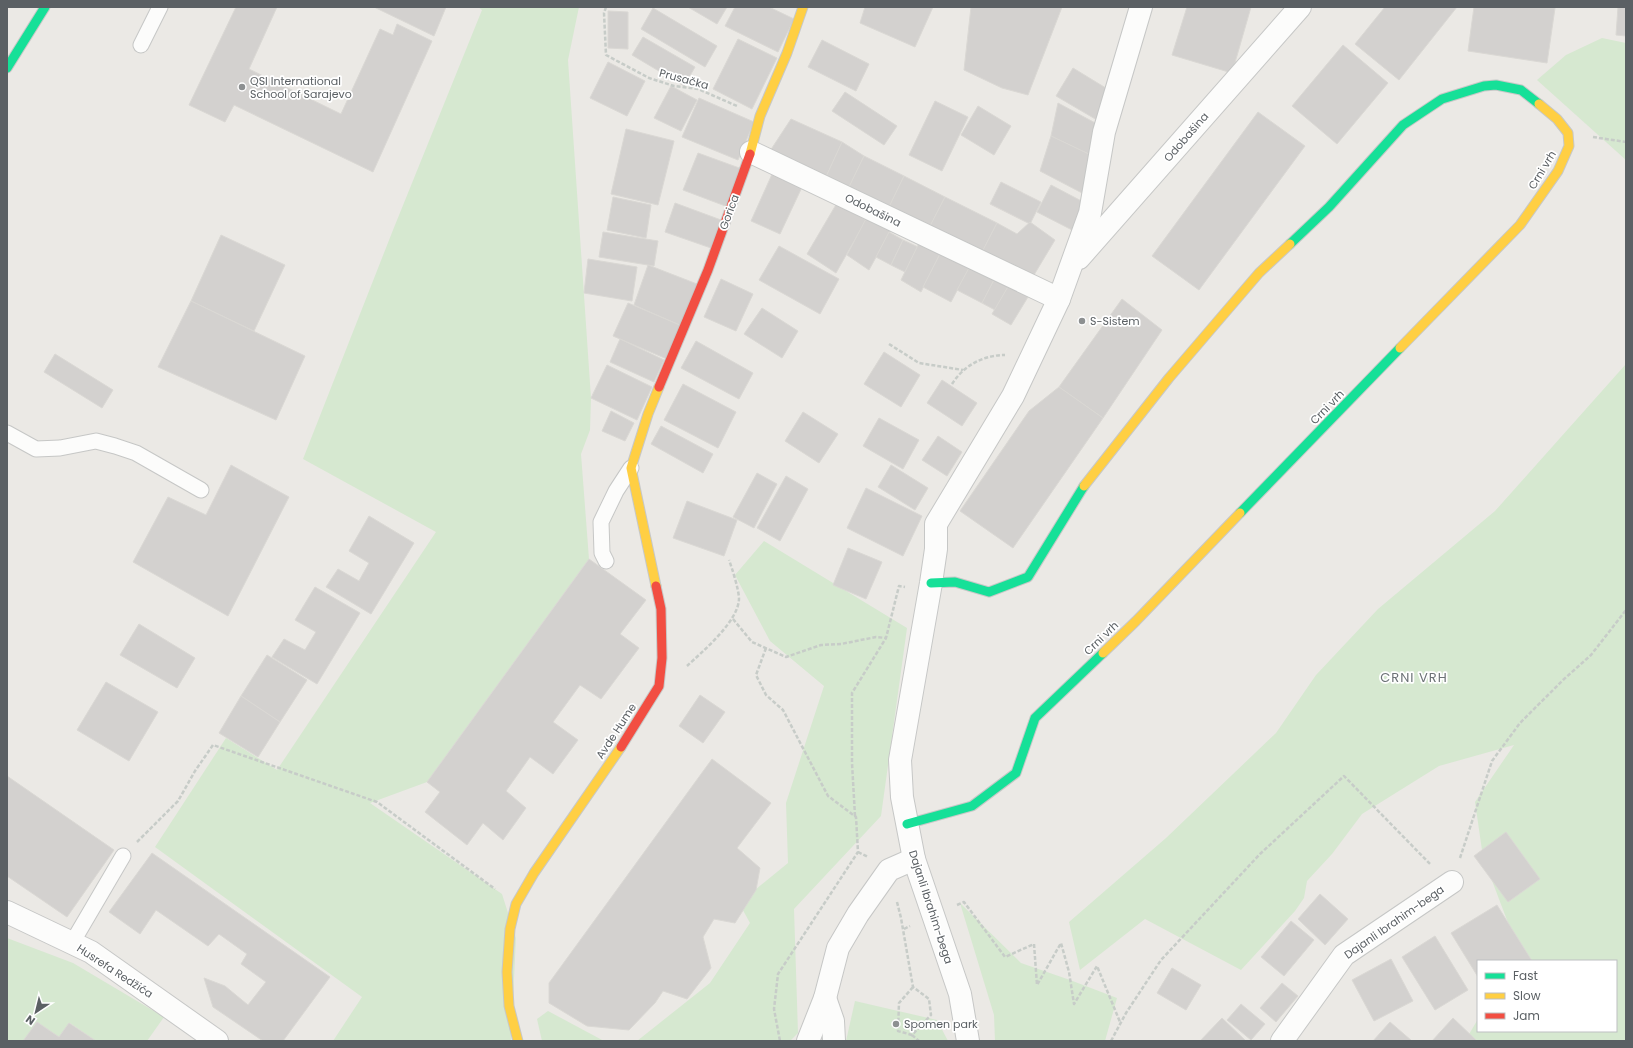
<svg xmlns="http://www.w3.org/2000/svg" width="1633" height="1048" font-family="Poppins,sans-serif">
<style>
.green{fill:#d6e8d0}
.building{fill:#d3d1cf;stroke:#dad8d4}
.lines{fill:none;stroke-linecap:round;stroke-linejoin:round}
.lane-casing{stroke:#c6c7c6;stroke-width:17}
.street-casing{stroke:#c6c7c6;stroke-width:24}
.fast-casing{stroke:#c7c8c7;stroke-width:11}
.slow-casing{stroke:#c7c8c7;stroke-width:11}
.jam-casing{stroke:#c7c8c7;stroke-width:11}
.path{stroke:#c7ccc8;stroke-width:2.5;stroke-dasharray:4 2;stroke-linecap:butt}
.lane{stroke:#fcfcfb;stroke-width:15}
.street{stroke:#fcfcfb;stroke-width:22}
.fast{stroke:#16e098;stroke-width:9}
.slow{stroke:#ffcf43;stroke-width:9}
.jam{stroke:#f24e42;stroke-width:9}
.poi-dot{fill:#8d9091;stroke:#fff;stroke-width:1.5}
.labels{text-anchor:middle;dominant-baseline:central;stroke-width:3.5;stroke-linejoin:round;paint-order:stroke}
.street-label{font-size:11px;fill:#5b6064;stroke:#fff}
.poi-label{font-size:11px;fill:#5b6064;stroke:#fff;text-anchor:start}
.quarter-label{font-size:13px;letter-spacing:1px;fill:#6c7276;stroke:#fff}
</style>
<rect width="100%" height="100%" fill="#ebe9e5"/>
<!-- green -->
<g class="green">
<path d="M478,7H579L568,60L591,398L590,430L581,454L589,559L427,782L370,803L502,894L516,938L511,1041H333L362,997L155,847L226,738L277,770L436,532L303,459L393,230L482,10Z"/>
<path d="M1602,38L1626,43V160L1537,80L1566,55Z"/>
<path d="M1626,364V1041H1465L1478,1019V1031H1616V961H1511L1518,949L1483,857L1475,802L1514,745L1439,766L1362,814L1332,854L1307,881L1304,898L1295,911L1241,970L1145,919L1080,970L1069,922L1166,838L1276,733L1316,675L1378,609L1495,511Z"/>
<path d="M764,541L907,628L881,816L794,909L798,1033L790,1041H637L710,983L750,923L739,903L788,863L786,803L824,686L770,641L735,575Z"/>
<path d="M960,903L1021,963L1070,980L1117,998L1105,1041H995L994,1015Z"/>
<path d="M7,938L73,963L164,1017L147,1041H96L70,1023L59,1037L37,1022L23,1041H7Z"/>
<path d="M855,1001L937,1020L948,1041H846Z"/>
<path d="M548,1011L604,1041H542L537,1019Z"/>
</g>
<!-- building -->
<g class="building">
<path d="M236,7H277L249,69L341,114L380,29L393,35L397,24L432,41L373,172L234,105L225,122L189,105Z"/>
<path d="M374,7H446L434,36Z"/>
<path d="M688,7H727L717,24Z"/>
<path d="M735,7H769L794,19L778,52L725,26Z"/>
<path d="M865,7H933L915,47L860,23Z"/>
<path d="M971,7H1062L1028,95L1002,88L964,70Z"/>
<path d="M1187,7H1251L1232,73L1172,55Z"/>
<path d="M1385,7H1457L1399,80L1355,44Z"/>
<path d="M1474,7L1555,8L1547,63L1468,51Z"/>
<path d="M1618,7H1626V36L1616,35Z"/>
<path d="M653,8L717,46L705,67L641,29Z"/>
<path d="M608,11L628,12V49L608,48Z"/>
<path d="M643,37L695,67L684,86L632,55Z"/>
<path d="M738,39L777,58L752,109L713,89Z"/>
<path d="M822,40L869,64L856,91L808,67Z"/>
<path d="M1343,45L1388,83L1337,144L1292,106Z"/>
<path d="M608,62L645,81L627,116L590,98Z"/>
<path d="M1073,68L1114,93L1097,120L1056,96Z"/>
<path d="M671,86L697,100L681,131L654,118Z"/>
<path d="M845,92L897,126L884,145L832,111Z"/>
<path d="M699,98L754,122L738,160L682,137Z"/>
<path d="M935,101L968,117L942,171L909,155Z"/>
<path d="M1058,103L1099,125L1095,157L1051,136Z"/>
<path d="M978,106L1011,126L994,155L961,135Z"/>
<path d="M1258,112L1305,146L1199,290L1152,256Z"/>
<path d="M791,119L842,142L825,179L770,151Z"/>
<path d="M626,129L674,141L658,205L611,194Z"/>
<path d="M1051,136L1095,157L1084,194L1040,171Z"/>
<path d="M842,142L864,156L849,187L825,179Z"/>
<path d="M698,153L742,169L728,207L683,190Z"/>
<path d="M864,156L904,176L889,207L849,187Z"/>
<path d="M773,172L803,185L780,234L751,221Z"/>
<path d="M904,176L945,197L929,228L889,207Z"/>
<path d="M1001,182L1041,202L1030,224L990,204Z"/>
<path d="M1051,185L1089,205L1076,232L1037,212Z"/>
<path d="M613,197L651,205L646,238L607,230Z"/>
<path d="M945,197L997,223L981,254L929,228Z"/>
<path d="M675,203L721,220L711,248L665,232Z"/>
<path d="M837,203L866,220L836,273L807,254Z"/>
<path d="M868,215L892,228L869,270L847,255Z"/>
<path d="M1030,222L1055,240L1031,280L981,254L997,223L1017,234Z"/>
<path d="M603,232L658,241L654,266L599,257Z"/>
<path d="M889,232L903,240L891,265L876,257Z"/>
<path d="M221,235L285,265L254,331L191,301Z"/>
<path d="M903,240L918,247L905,272L891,265Z"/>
<path d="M920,241L941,252L921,292L901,280Z"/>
<path d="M779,246L839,279L820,314L759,280Z"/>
<path d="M941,252L970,266L951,302L923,287Z"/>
<path d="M588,259L637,267L632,301L584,293Z"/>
<path d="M648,265L697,284L682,326L634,305Z"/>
<path d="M970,266L995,278L982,303L957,290Z"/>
<path d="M995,278L1009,285L995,310L982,303Z"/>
<path d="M721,279L753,294L736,331L704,317Z"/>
<path d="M1009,285L1028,297L1011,325L992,314Z"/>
<path d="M1122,299L1162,330L1103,418L1059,387Z"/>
<path d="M191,301L305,356L276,420L158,367Z"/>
<path d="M628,303L682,326L667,359L613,336Z"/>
<path d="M762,308L798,331L782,358L744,334Z"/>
<path d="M620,339L664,360L654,382L610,362Z"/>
<path d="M696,341L753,373L739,399L681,368Z"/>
<path d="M884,352L920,375L901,407L864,384Z"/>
<path d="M55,354L113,390L102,408L44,372Z"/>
<path d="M607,365L652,387L637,420L591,398Z"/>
<path d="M942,380L977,403L962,426L927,403Z"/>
<path d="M683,384L736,412L718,448L664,420Z"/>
<path d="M1059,387L1103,418L1013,548L960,511L1029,411Z"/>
<path d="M611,411L634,423L625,441L602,431Z"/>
<path d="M803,412L838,434L819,463L785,441Z"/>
<path d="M879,418L919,440L903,469L863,446Z"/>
<path d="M661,426L713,454L703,473L651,444Z"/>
<path d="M938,436L962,452L947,476L922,460Z"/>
<path d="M231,465L289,497L228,616L133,562L168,497L206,515Z"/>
<path d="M891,465L928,488L915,510L878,487Z"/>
<path d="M757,473L777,484L754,528L733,517Z"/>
<path d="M786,476L808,489L780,541L757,528Z"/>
<path d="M866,488L922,516L903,556L847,528Z"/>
<path d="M687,501L737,520L724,556L673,538Z"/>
<path d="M369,516L414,543L371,614L326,587L338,569L359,581L369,563L349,551Z"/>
<path d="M848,548L882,562L866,599L833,585Z"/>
<path d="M589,559L646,600L620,634L639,648L601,699L580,685L553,722L578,740L553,774L530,757L506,791L526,808L503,840L483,823L467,845L425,812L440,792L427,782Z"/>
<path d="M315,587L360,613L317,684L272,657L284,639L305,650L316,632L295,620Z"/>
<path d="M139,624L195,658L177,688L120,655Z"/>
<path d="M267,655L307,680L280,722L241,696Z"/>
<path d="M106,682L158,712L129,761L77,730Z"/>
<path d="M700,695L725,712L703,743L679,726Z"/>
<path d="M241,696L280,722L258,757L219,733Z"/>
<path d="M712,759L771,803L737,848L760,868L756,890L735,923L714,919L703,937L711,968L687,999L663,991L655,1003L629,1030L587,1026L549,1003V983Z"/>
<path d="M7,776L114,850L67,917L7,876Z"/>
<path d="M1506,832L1540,879L1508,902L1474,856Z"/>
<path d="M152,853L330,977L283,1041H263L213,1007L204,978L225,986L248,1005L266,982L241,964L247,954L219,934L208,946L156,910L140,934L109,912Z"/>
<path d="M1320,894L1348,919L1325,945L1298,919Z"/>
<path d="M1497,905L1532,961H1478V977L1451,933Z"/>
<path d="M1291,921L1314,940L1284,976L1261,957Z"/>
<path d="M1435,936L1468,990L1435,1010L1402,957Z"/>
<path d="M1391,959L1413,1001L1374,1021L1352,980Z"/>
<path d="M1172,968L1201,985L1186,1010L1157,993Z"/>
<path d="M1282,983L1298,996L1276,1022L1260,1008Z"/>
<path d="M1241,1004L1265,1024L1251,1040L1227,1020Z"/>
<path d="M1222,1018L1246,1041H1200Z"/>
<path d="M1453,1018L1477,1041H1432Z"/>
<path d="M37,1022L59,1037L69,1023L96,1041H23Z"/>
<path d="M1390,1022L1412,1041H1373Z"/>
</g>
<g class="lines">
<!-- lane casing -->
<g class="lane-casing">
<g id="lane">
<path d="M141,45L160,7"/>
<path d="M7,433L36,449L60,448L96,441L115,446L136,453L201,490"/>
<path d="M606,561L602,553L601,522L616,491L631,468"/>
<path d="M72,943L123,856"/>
</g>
</g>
<!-- street casing -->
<g class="street-casing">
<g id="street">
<path d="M751,152L1059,299"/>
<path d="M1079,258L1300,7"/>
<path d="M7,912L91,952L217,1041"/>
<path d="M825,998L833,1021L834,1041"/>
<path d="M808,1041L825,998L838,948L858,914L889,870L914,859"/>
<path d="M968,1041L960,994L914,859L902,797L900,760L931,583L936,549V524L1013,396L1059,299L1090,213L1104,132L1141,7"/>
<path d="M1282,1041L1344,955L1452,882"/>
</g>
</g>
<!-- fast casing -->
<g class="fast-casing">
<g id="fast">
<path d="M7,68L45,7"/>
<path d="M1290,244L1329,207L1403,125L1442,99L1484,86L1496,85L1521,90L1539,104"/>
<path d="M1240,513L1400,348"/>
<path d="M931,583L955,582L989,592L1028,577L1084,486"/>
<path d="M907,824L972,806L1016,773L1035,718L1103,653"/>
</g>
</g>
<!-- slow casing -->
<g class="slow-casing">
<g id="slow">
<path d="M750,154L760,116L787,53L803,7"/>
<path d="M1400,348L1520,225L1558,171L1569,146L1568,133L1557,119L1539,104"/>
<path d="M1084,486L1169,378L1259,273L1290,244"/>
<path d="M656,586L631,468L648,414L659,387"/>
<path d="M1103,653L1136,621L1240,513"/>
<path d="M518,1041L509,1006L507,972L510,929L516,904L534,873L621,747"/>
</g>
</g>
<!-- jam casing -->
<g class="jam-casing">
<g id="jam">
<path d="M659,387L708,270L750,154"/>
<path d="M621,747L659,686L662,658L661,609L656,586"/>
</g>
</g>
<!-- path -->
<g class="path">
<path d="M606,7L604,13L606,55L649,78L674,86L698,89L737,106"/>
<path d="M1593,137L1626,142"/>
<path d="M889,344L919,363L963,370"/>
<path d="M952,384C964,365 984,355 1005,355"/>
<path d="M733,619L752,642L786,657L821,645L841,644L876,637L886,638"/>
<path d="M766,648L756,675L766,695L783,710L828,796L856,817L858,852L778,974L774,1009L780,1041"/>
<path d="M687,666C703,651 738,622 739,599C739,590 732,568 729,560"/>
<path d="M855,816L852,763V693L886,638L899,586L905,587"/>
<path d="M137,842L178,801L195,771L213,745L377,802L495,889"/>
<path d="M858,852L868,857"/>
<path d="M1460,858L1492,761L1520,723L1563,680L1591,655L1626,610"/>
<path d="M897,902L901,918L913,987L929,999L931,1015L912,1035L898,1031L899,1003L913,987"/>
<path d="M957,905L964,902L1005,957L1034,944L1037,985L1061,943L1069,972L1074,1004L1097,966L1120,1022"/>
<path d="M904,929L910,926"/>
<path d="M912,1035L919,1041"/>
<path d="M1111,1041L1126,1013L1161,960L1260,854L1344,776L1431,865"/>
</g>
<!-- lane -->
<use href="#lane" class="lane"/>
<!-- street -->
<use href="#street" class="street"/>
<!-- fast -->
<use href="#fast" class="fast"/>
<!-- slow -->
<use href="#slow" class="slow"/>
<!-- jam -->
<use href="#jam" class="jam"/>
</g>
<!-- markers -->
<g class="poi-dot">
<circle cx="242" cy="87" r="4"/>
<circle cx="1082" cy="321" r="4"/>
<circle cx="896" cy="1024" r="4"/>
</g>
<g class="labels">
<!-- street labels -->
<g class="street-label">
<text transform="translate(684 79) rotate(15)">Prusačka</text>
<text transform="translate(1186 137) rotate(-49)">Odobašina</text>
<text transform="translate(1542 170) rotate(-59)">Crni vrh</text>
<text transform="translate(873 210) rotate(26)">Odobašina</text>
<text transform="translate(729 212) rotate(-70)">Gorica</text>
<text transform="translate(1327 407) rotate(-46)">Crni vrh</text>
<text transform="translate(1101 638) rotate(-44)">Crni vrh</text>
<text transform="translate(616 731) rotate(-57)">Avde Hume</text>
<text transform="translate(931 907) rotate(72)">Dajanli Ibrahim-bega</text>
<text transform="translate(1394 922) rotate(-35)">Dajanli Ibrahim-bega</text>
<text transform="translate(115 971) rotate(33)">Husrefa Redžića</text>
</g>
<!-- poi labels -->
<g class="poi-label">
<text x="250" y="81">QSI International<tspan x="250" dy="13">School of Sarajevo</tspan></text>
<text x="1090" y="321">S-Sistem</text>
<text x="904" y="1024">Spomen park</text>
</g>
<!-- quarter labels -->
<g class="quarter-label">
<text x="1414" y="677">CRNI VRH</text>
</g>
</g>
<!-- border -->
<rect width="1633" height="1048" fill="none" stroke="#5b6064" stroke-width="16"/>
<!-- legend -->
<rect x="1477" y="960" width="140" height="72" fill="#ffffff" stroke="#bdbfc1"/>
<rect x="1485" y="973" width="20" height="6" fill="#16e098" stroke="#bdbfc1"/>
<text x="1513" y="980" font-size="12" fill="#5b6064">Fast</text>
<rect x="1485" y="993" width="20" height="6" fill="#ffcf43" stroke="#bdbfc1"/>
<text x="1513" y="1000" font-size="12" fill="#5b6064">Slow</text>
<rect x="1485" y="1013" width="20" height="6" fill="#f24e42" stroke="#bdbfc1"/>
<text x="1513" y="1020" font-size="12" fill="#5b6064">Jam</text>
<!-- north arrow -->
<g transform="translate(36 1012) rotate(215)" stroke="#ffffff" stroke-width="3" paint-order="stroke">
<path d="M0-3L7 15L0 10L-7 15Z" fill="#5b6064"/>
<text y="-6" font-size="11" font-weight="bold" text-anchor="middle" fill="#5b6064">N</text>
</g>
</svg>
